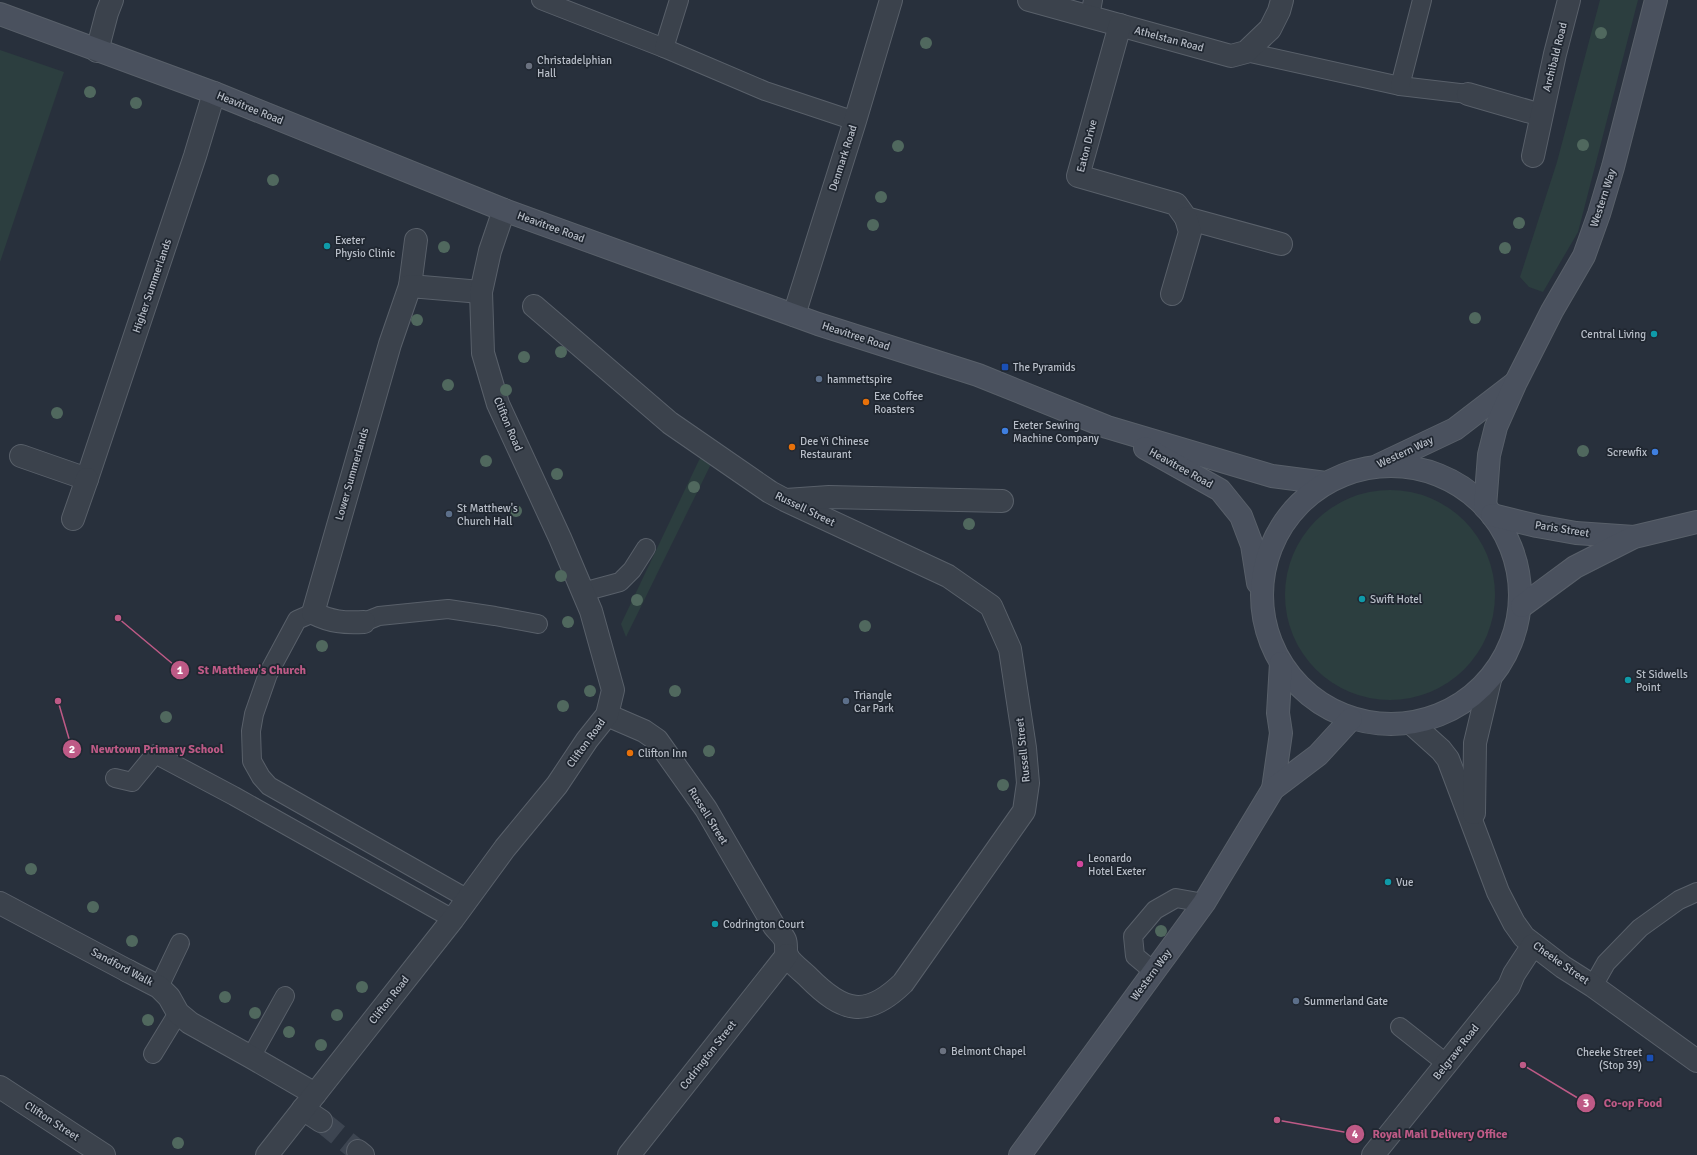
<svg xmlns="http://www.w3.org/2000/svg" width="1697" height="1155" font-family="Signika,sans-serif">
<style>
.green{fill:#2c3e3f}
.lines{fill:none;stroke-linecap:round;stroke-linejoin:round}
.minor-tunnel{stroke:#3d4551;stroke-width:22;stroke-dasharray:22 11;stroke-linecap:butt}
.service-casing{stroke:#59606a;stroke-width:20}
.pedestrian-casing{stroke:#59606a;stroke-width:24}
.minor-casing{stroke:#59606a;stroke-width:24}
.secondary-casing{stroke:#59606a;stroke-width:24}
.service{stroke:#3b424c;stroke-width:18}
.pedestrian{stroke:#3b424c;stroke-width:22}
.minor{stroke:#3b424c;stroke-width:22}
.secondary{stroke:#4a515e;stroke-width:22}
.tree{fill:#50685e}
.worship-dot{fill:#6b7280;stroke:#202731;stroke-width:1.5}
.culture-dot{fill:#0f9aa8;stroke:#202731;stroke-width:1.5}
.transit-dot{fill:#1a4fb4;stroke:#202731;stroke-width:1.5}
.service-dot{fill:#5c6f8a;stroke:#202731;stroke-width:1.5}
.food-dot{fill:#e8710a;stroke:#202731;stroke-width:1.5}
.shop-dot{fill:#3f7fe0;stroke:#202731;stroke-width:1.5}
.hotel-dot{fill:#d1479c;stroke:#202731;stroke-width:1.5}
.labels{text-anchor:middle;dominant-baseline:central;stroke-width:3.5;stroke-linejoin:round;paint-order:stroke}
.street-label{font-size:11px;fill:#b7bdc7;stroke:#202731}
.poi-label{font-size:11px;fill:#b7bdc7;stroke:#202731;text-anchor:start}
.leader{fill:none;stroke:#be5a86;stroke-width:1.5}
.callout-dot{fill:#be5a86;stroke:#202731;stroke-width:1.5}
.mark-label{font-size:12px;text-anchor:middle;font-weight:bold;fill:#fff}
.callout-label{font-size:12px;text-anchor:middle;font-weight:bold;fill:#be5a86;stroke:#202731;stroke-width:3.5;stroke-linejoin:round;paint-order:stroke}
</style>
<rect width="100%" height="100%" fill="#28303c"/>
<!-- green -->
<g class="green">
<path d="M1600,0H1638L1578,232L1543,292L1529,287L1520,277L1557,162Z"/>
<path d="M0,50L64,72L0,262Z"/>
<path d="M701,456L711,464L626,637L621,624Z"/>
<circle cx="1390" cy="595" r="105"/>
</g>
<g class="lines">
<!-- minor-tunnel -->
<path class="minor-tunnel" d="M321,1121L358,1151"/>
<!-- service casing -->
<g class="service-casing">
<g id="service">
<path d="M541,0L664,48L765,91L855,121"/>
<path d="M1090,16L1093,0"/>
<path d="M664,48L679,0"/>
<path d="M1246,52L1400,86L1468,94"/>
<path d="M1400,86L1422,0"/>
<path d="M583,592L620,582L632,570L646,548"/>
<path d="M313,613L297,620L268,674L254,714L251,731L252,761L261,777L269,786L468,899"/>
<path d="M364,622L379,616L448,609L495,616L538,624"/>
<path d="M115,778L132,782L155,754L234,796L453,919"/>
<path d="M1153,971L1135,956L1133,936L1155,910L1176,898L1204,903"/>
<path d="M1593,986L1606,963L1640,928L1679,900L1697,892"/>
<path d="M159,987L180,943"/>
<path d="M1400,1027L1447,1064"/>
<path d="M153,1054L178,1013"/>
<path d="M251,1057L285,996"/>
</g>
</g>
<!-- pedestrian casing -->
<g class="pedestrian-casing">
<path id="pedestrian" d="M0,903L128,971"/>
</g>
<!-- minor casing -->
<g class="minor-casing">
<g id="minor">
<path d="M1029,0L1231,56L1246,52L1270,29L1279,11L1282,0"/>
<path d="M1120,25L1078,176L1176,204L1186,218L1281,244"/>
<path d="M97,51L107,13L112,0"/>
<path d="M1468,94L1541,115"/>
<path d="M1533,156L1555,54L1569,0"/>
<path d="M410,286L416,240"/>
<path d="M1172,294L1190,232L1186,218"/>
<path d="M534,306L670,423L770,492L785,500L948,576L991,606L1010,649L1025,748L1028,783L1024,811L903,983C866,1019 843,1012 809,978C802,971 792,964 787,956C785,951 787,945 785,940C783,935 777,930 774,926L706,809L657,740L644,731L607,715"/>
<path d="M794,315L855,121L891,0"/>
<path d="M21,456L87,479L195,156L214,93"/>
<path d="M786,500L829,497L1002,501"/>
<path d="M73,519L87,479"/>
<path d="M364,622C344,623 331,622 313,613L390,344L410,286L481,292"/>
<path d="M1411,723L1441,750L1448,759L1498,892L1514,923L1524,937L1563,967L1593,986L1697,1061"/>
<path d="M1474,813L1475,743L1490,680"/>
<path d="M128,971L159,987L169,997L178,1013L190,1023L251,1057L315,1094"/>
<path d="M0,1087L104,1155"/>
<path d="M303,1109L321,1121"/>
<path d="M358,1151L363,1155"/>
<path d="M267,1155L453,919L505,848L557,785L587,740L607,715L613,690L591,611L560,538L498,404L483,353L481,292L490,251L504,210"/>
<path d="M629,1155L787,955"/>
<path d="M1373,1155L1509,986L1514,974L1533,945"/>
</g>
</g>
<!-- secondary casing -->
<g class="secondary-casing">
<g id="secondary">
<path d="M0,14L214,93L504,210L818,324L978,375L1107,427L1272,476L1326,483"/>
<path d="M1145,448L1220,490L1241,516L1252,545L1258,583"/>
<path d="M1379,465L1455,429L1515,383"/>
<circle cx="1391" cy="595" r="129"/>
<path d="M1485,507L1489,455L1496,427L1516,382L1552,311L1584,256L1599,214L1613,167L1656,0"/>
<path d="M1492,515L1537,526L1576,533L1634,537"/>
<path d="M1522,606L1575,567L1634,537L1697,522"/>
<path d="M1273,789L1281,733L1278,713L1281,663"/>
<path d="M1020,1155L1204,903L1273,789L1318,755L1351,719"/>
</g>
</g>
<!-- service -->
<use href="#service" class="service"/>
<!-- pedestrian -->
<use href="#pedestrian" class="pedestrian"/>
<!-- minor -->
<use href="#minor" class="minor"/>
<!-- secondary -->
<use href="#secondary" class="secondary"/>
</g>
<!-- trees -->
<g class="tree">
<circle cx="1601" cy="33" r="6"/>
<circle cx="926" cy="43" r="6"/>
<circle cx="90" cy="92" r="6"/>
<circle cx="136" cy="103" r="6"/>
<circle cx="1583" cy="145" r="6"/>
<circle cx="898" cy="146" r="6"/>
<circle cx="273" cy="180" r="6"/>
<circle cx="881" cy="197" r="6"/>
<circle cx="1519" cy="223" r="6"/>
<circle cx="873" cy="225" r="6"/>
<circle cx="444" cy="247" r="6"/>
<circle cx="1505" cy="248" r="6"/>
<circle cx="1475" cy="318" r="6"/>
<circle cx="417" cy="320" r="6"/>
<circle cx="561" cy="352" r="6"/>
<circle cx="524" cy="357" r="6"/>
<circle cx="448" cy="385" r="6"/>
<circle cx="506" cy="390" r="6"/>
<circle cx="57" cy="413" r="6"/>
<circle cx="1583" cy="451" r="6"/>
<circle cx="486" cy="461" r="6"/>
<circle cx="557" cy="474" r="6"/>
<circle cx="694" cy="487" r="6"/>
<circle cx="516" cy="511" r="6"/>
<circle cx="969" cy="524" r="6"/>
<circle cx="561" cy="576" r="6"/>
<circle cx="637" cy="600" r="6"/>
<circle cx="568" cy="622" r="6"/>
<circle cx="865" cy="626" r="6"/>
<circle cx="322" cy="646" r="6"/>
<circle cx="590" cy="691" r="6"/>
<circle cx="675" cy="691" r="6"/>
<circle cx="563" cy="706" r="6"/>
<circle cx="166" cy="717" r="6"/>
<circle cx="709" cy="751" r="6"/>
<circle cx="1003" cy="785" r="6"/>
<circle cx="31" cy="869" r="6"/>
<circle cx="93" cy="907" r="6"/>
<circle cx="1161" cy="931" r="6"/>
<circle cx="132" cy="941" r="6"/>
<circle cx="362" cy="987" r="6"/>
<circle cx="225" cy="997" r="6"/>
<circle cx="255" cy="1013" r="6"/>
<circle cx="337" cy="1015" r="6"/>
<circle cx="148" cy="1020" r="6"/>
<circle cx="289" cy="1032" r="6"/>
<circle cx="321" cy="1045" r="6"/>
<circle cx="178" cy="1143" r="6"/>
</g>
<!-- markers -->
<g class="worship-dot">
<circle cx="529" cy="66" r="4"/>
<circle cx="943" cy="1051" r="4"/>
</g>
<g class="culture-dot">
<circle cx="327" cy="246" r="4"/>
<circle cx="1654" cy="334" r="4"/>
<circle cx="1362" cy="599" r="4"/>
<circle cx="1628" cy="680" r="4"/>
<circle cx="1388" cy="882" r="4"/>
<circle cx="715" cy="924" r="4"/>
</g>
<g class="transit-dot">
<rect x="1001" y="363" width="8" height="8" rx="2"/>
<rect x="1646" y="1054" width="8" height="8" rx="2"/>
</g>
<g class="service-dot">
<circle cx="819" cy="379" r="4"/>
<circle cx="449" cy="514" r="4"/>
<circle cx="846" cy="701" r="4"/>
<circle cx="1296" cy="1001" r="4"/>
</g>
<g class="food-dot">
<circle cx="866" cy="402" r="4"/>
<circle cx="792" cy="447" r="4"/>
<circle cx="630" cy="753" r="4"/>
</g>
<g class="shop-dot">
<circle cx="1005" cy="431" r="4"/>
<circle cx="1655" cy="452" r="4"/>
</g>
<circle class="hotel-dot" cx="1080" cy="864" r="4"/>
<g class="labels">
<!-- street labels -->
<g class="street-label">
<text transform="translate(1169 39) rotate(15)">Athelstan Road</text>
<text transform="translate(1555 57) rotate(-76)">Archibald Road</text>
<text transform="translate(250 108) rotate(22)">Heavitree Road</text>
<text transform="translate(1087 146) rotate(-76)">Eaton Drive</text>
<text transform="translate(843 158) rotate(-72)">Denmark Road</text>
<text transform="translate(1603 198) rotate(-72)">Western Way</text>
<text transform="translate(551 227) rotate(20)">Heavitree Road</text>
<text transform="translate(152 286) rotate(-71)">Higher Summerlands</text>
<text transform="translate(856 336) rotate(18)">Heavitree Road</text>
<text transform="translate(508 424) rotate(67)">Clifton Road</text>
<text transform="translate(1405 452) rotate(-25)">Western Way</text>
<text transform="translate(1181 468) rotate(29)">Heavitree Road</text>
<text transform="translate(352 474) rotate(-74)">Lower Summerlands</text>
<text transform="translate(805 509) rotate(26)">Russell Street</text>
<text transform="translate(1562 529) rotate(9)">Paris Street</text>
<text transform="translate(586 743) rotate(-54)">Clifton Road</text>
<text transform="translate(1023 750) rotate(-96)">Russell Street</text>
<text transform="translate(708 816) rotate(58)">Russell Street</text>
<text transform="translate(1561 963) rotate(35)">Cheeke Street</text>
<text transform="translate(122 967) rotate(28)">Sandford Walk</text>
<text transform="translate(1151 975) rotate(-54)">Western Way</text>
<text transform="translate(389 1000) rotate(-52)">Clifton Road</text>
<text transform="translate(1456 1052) rotate(-52)">Belgrave Road</text>
<text transform="translate(708 1055) rotate(-52)">Codrington Street</text>
<text transform="translate(52 1121) rotate(33)">Clifton Street</text>
</g>
<!-- poi labels -->
<g class="poi-label">
<text x="537" y="60">Christadelphian<tspan x="537" dy="13">Hall</tspan></text>
<text x="335" y="240">Exeter<tspan x="335" dy="13">Physio Clinic</tspan></text>
<text x="1646" y="334" text-anchor="end">Central Living</text>
<text x="1013" y="367">The Pyramids</text>
<text x="827" y="379">hammettspire</text>
<text x="874" y="396">Exe Coffee<tspan x="874" dy="13">Roasters</tspan></text>
<text x="1013" y="425">Exeter Sewing<tspan x="1013" dy="13">Machine Company</tspan></text>
<text x="800" y="441">Dee Yi Chinese<tspan x="800" dy="13">Restaurant</tspan></text>
<text x="1647" y="452" text-anchor="end">Screwfix</text>
<text x="457" y="508">St Matthew's<tspan x="457" dy="13">Church Hall</tspan></text>
<text x="1370" y="599">Swift Hotel</text>
<text x="1636" y="674">St Sidwells<tspan x="1636" dy="13">Point</tspan></text>
<text x="854" y="695">Triangle<tspan x="854" dy="13">Car Park</tspan></text>
<text x="638" y="753">Clifton Inn</text>
<text x="1088" y="858">Leonardo<tspan x="1088" dy="13">Hotel Exeter</tspan></text>
<text x="1396" y="882">Vue</text>
<text x="723" y="924">Codrington Court</text>
<text x="1304" y="1001">Summerland Gate</text>
<text x="951" y="1051">Belmont Chapel</text>
<text x="1642" y="1052" text-anchor="end">Cheeke Street<tspan x="1642" dy="13">(Stop 39)</tspan></text>
</g>
</g>
<!-- callouts -->
<path class="leader" d="M118 618L180 670M58 701L72 749M1523 1065L1586 1103M1277 1120L1355 1134"/>
<g class="callout-dot">
<circle cx="118" cy="618" r="4"/>
<circle cx="58" cy="701" r="4"/>
<circle cx="1523" cy="1065" r="4"/>
<circle cx="1277" cy="1120" r="4"/>
<circle cx="180" cy="670" r="10"/>
<circle cx="72" cy="749" r="10"/>
<circle cx="1586" cy="1103" r="10"/>
<circle cx="1355" cy="1134" r="10"/>
</g>
<g class="mark-label">
<text x="180" y="674">1</text>
<text x="72" y="753">2</text>
<text x="1586" y="1107">3</text>
<text x="1355" y="1138">4</text>
</g>
<g class="callout-label">
<text x="252" y="674">St Matthew's Church</text>
<text x="157" y="753">Newtown Primary School</text>
<text x="1633" y="1107">Co-op Food</text>
<text x="1440" y="1138">Royal Mail Delivery Office</text>
</g>
</svg>
